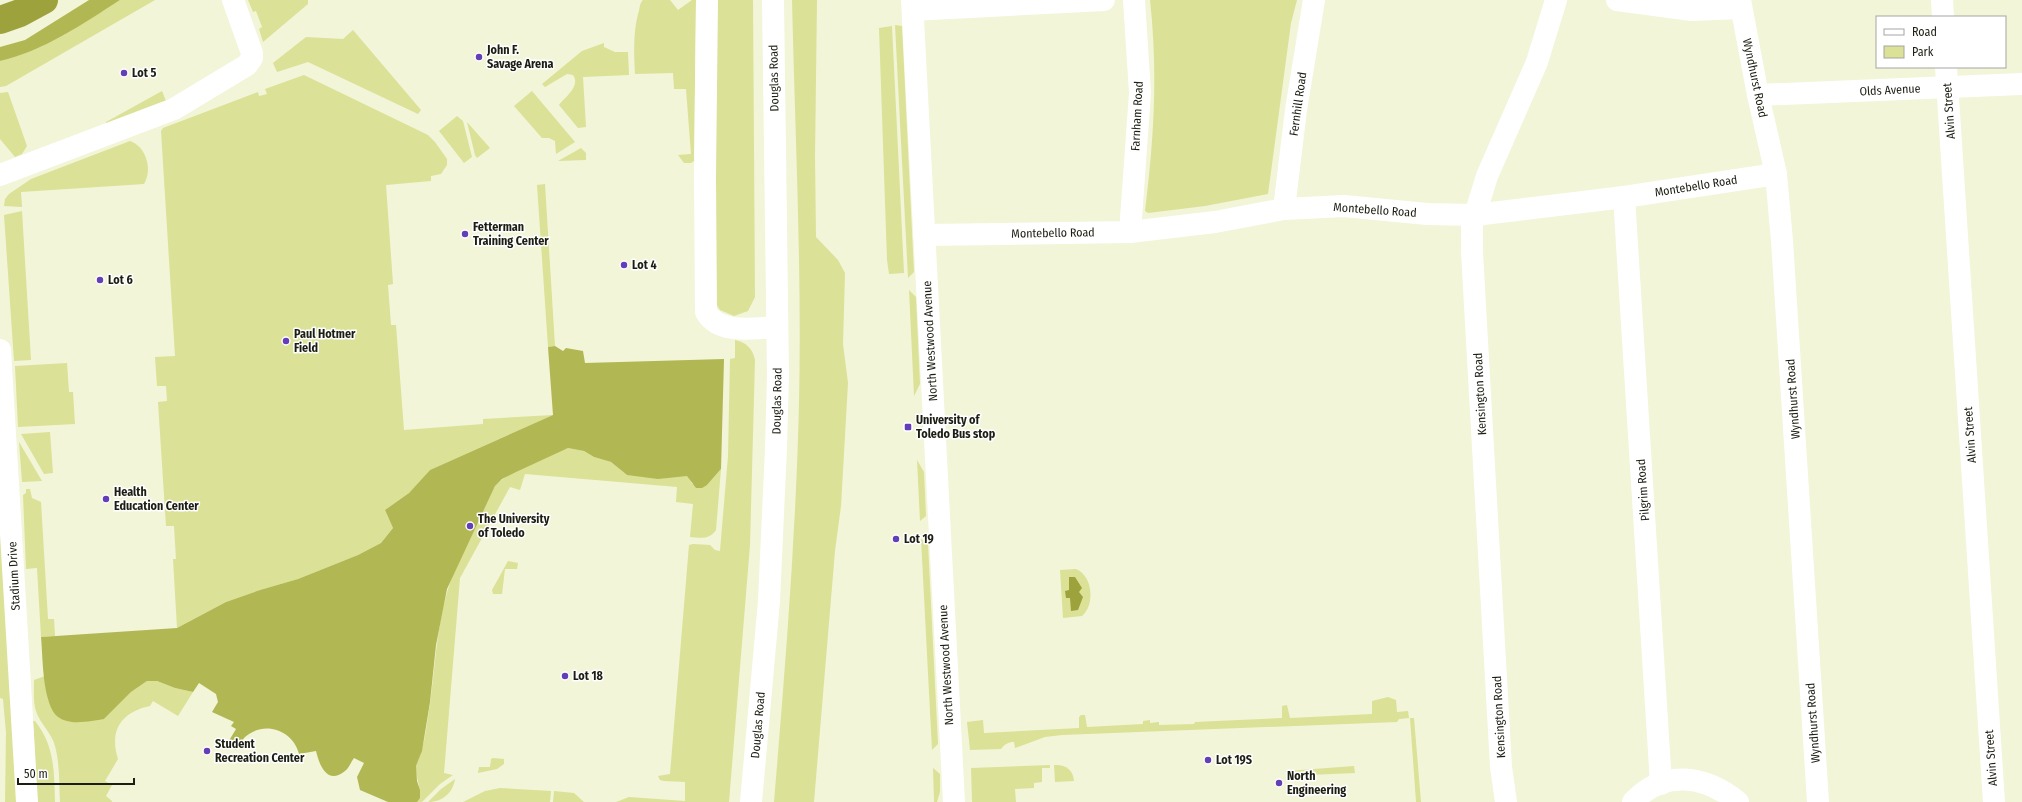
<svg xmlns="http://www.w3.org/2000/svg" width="2022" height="802" font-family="'Fira Sans Condensed',sans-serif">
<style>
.green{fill:#dbe196}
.forest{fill:#b1b752}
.water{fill:#9da23c}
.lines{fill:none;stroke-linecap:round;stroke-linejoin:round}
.river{stroke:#9da23c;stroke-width:28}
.minor{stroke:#fff;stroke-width:22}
.poi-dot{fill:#633fb7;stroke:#fff;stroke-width:1.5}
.labels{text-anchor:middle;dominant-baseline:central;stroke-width:3;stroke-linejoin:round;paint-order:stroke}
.poi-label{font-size:12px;font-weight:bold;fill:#1d1e13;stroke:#fff;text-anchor:start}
.street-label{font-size:12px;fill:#1d1e13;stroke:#fff}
</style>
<rect width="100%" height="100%" fill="#f2f5d8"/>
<!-- green -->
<g class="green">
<path d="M120,0H155L6,86L0,87V61C41,51 84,23 120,0Z"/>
<path d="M248,0H308V4L263,42L259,29L262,27L256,11L253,12Z"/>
<path d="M643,0H670L678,10L692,0H696L694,161L691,163H684L678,155L691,154L686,89H674L673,73L635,74C634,54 633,34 638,14C640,9 639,4 643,0Z"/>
<path d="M713,0H753L755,297L748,311L734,316L720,310L716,304Z"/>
<path d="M792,0H817L815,157L816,237L838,260L845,273L843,344L848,383L841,506L835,551L814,802H774C785,669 796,536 799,403C802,269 795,134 792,0Z"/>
<path d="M1150,0H1297L1291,23L1268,194L1205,206L1148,213L1145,211C1154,139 1158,72 1150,0Z"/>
<path d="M895,25L902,26L914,272L908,278Z"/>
<path d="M892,26L904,273L889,274L887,260L879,28Z"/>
<path d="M353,30L421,110L418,114L308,62L277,72L273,63L306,37L343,39Z"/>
<path d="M604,43V47L615,52H628L629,75L583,77L586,127L578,128L559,105C565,97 581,86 573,75L567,74L545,87L542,84L582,51Z"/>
<path d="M304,75L428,135L435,142L447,159V165L441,174L431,176V181L386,185L393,284L388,285L391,325H396L404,430L483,424V419L553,415L430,470L409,493L385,510L393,528L381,543L358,555L298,579L260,590L226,602L177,628L173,559H176L174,526H166L158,402L167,401L166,386H157L155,357L175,356L161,131L163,128L258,92L259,96L267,94L265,89Z"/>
<path d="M162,91L166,101L106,124V122Z"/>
<path d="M532,91L575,142L556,154L555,141L549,138H542L514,106Z"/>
<path d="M8,92L27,146L22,154L15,157L0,139V93Z"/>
<path d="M457,116L463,121L472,157L464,163L439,131Z"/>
<path d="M467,122L490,148L477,158L475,155Z"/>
<path d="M130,141C146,146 153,170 144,184L21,192L22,207L4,206L5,199L9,194L31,179Z"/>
<path d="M581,148L586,153V160L558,161Z"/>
<path d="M545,184L555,346L548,347L537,185Z"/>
<path d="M22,211L31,360L14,361L4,215Z"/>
<path d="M909,290L916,297L920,384L914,396Z"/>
<path d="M735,340C746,342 753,349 755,360L750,545L729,802H616L629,797L685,801V782L664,781L660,780L658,776L670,774L689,545L693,544L710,545L715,550L720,551L728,456L730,359L735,358Z"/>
<path d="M67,363L69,392H73L75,424L18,427L15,366Z"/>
<path d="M50,432L53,473L44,474L21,434Z"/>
<path d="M19,442L42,481L22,482Z"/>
<path d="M568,448L584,451L594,457L611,462L627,475L688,476L692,484L707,485L721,469L716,530C709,540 701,538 690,537L693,504L676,502L677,487L525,474L520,490L510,487L460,578L444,773L453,775L440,784L422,802H417C424,791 415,778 416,766C417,762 420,757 421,752C426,737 427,720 430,704C436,661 437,616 453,575L495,486C510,470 546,455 568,448Z"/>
<path d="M917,460L924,472L926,516L920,521Z"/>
<path d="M26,489H30L32,498L41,502L48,619H54L55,636L41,637L37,568L26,569L23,495L26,493Z"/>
<path d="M0,518L19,802H5L6,733L3,699L0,698Z"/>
<path d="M921,539L928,544L938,744L932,750Z"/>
<path d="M508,561L518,563L517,569H505L502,594H493L492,590Z"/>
<path d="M1076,569C1093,576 1095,605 1082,616L1063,618L1060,570Z"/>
<path d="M45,676L48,700L59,718L104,719L131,692L147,681H157L175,688L193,692L178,716L153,701L150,706C121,712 109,731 118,759L105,781L112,785L106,796L112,801V802H60C59,783 60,765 55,746C52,733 40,724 36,711C33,702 34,690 34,680Z"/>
<path d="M1388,697L1396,700L1397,712L1408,711L1409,718L1399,719L1397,722L1062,735L1045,737L1018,747L1015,748L1014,742C1008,742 1005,744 1001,749L970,750L967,722L983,720L984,733L1079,728V717L1081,715H1085L1087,727L1143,724V721L1150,720V723L1159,722V725L1194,724L1195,722L1282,718V706L1287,705L1290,718L1372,714V701Z"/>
<path d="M1410,718H1414L1421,802H1416Z"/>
<path d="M33,721H35C55,746 54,772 55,802H37Z"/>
<path d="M493,758L504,759V764L497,769L478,773L479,767H490L491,759Z"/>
<path d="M1050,765V768H1042V782L1034,783V788L1015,789L1016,802H972L971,768Z"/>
<path d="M1054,765C1065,764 1073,769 1074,781L1055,782Z"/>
<path d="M1354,766L1355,773L1288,776L1287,771Z"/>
<path d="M933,768L940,774V792L937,802H934Z"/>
<path d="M455,779C453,793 442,802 428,802L441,789Z"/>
<path d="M500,788L551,791L550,802H463L485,791Z"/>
<path d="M554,791L574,793L584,802H553Z"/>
</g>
<!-- forest -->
<g class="forest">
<path d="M89,0H120C83,24 43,51 0,61V47L25,40Z"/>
<path d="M555,346L563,351L566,348L583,351L585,363L724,359L721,469L707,485L702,488H696L687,476L658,479L627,475L611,462L594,457L584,451L568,448L516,472L502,479L495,486L447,589L436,645L430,702L422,751L416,766L417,781L420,790V798L417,802H388L360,790L357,777L364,763L354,758C351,762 349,768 345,771C327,786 319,764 316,751L299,754C293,730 264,720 245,737C241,741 239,746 236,750L227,744L236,729L231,726L234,722L212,712L218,702L216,694L199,683L193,692L175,688L157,681H147L131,692L104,719C91,721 70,726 58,717C42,704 43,657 41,637L177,628L226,602L260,590L298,579L358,555L381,543L393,528L385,510L409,493L430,470L553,415L548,347Z"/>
</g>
<!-- water -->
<path class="water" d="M1069,577H1075L1082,588L1079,592L1083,597L1078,610L1071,611L1070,598H1066L1065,591L1069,590Z"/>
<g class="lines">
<!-- river -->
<path class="river" d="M0,20L20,13L44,0"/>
<!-- minor -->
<g class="minor">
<path d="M707,0L705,177L706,312C719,335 755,328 777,327"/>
<path d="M912,0L954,802"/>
<path d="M1617,0L1692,10L1741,8"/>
<path d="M1740,0L1758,95L1776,174L1782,241L1818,802"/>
<path d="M1942,0L1943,17"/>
<path d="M913,10L1104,0"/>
<path d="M1946,67L1994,802"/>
<path d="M1758,95L2022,84"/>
<path d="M0,175L174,109L247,65L252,58V53L233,0"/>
<path d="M1624,197L1661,784"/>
<path d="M1284,209L1296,110L1314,0"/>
<path d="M1130,232L1140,93L1134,0"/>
<path d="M924,235L1130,232L1215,222L1284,209L1344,206L1427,214L1475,215L1624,197L1776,174"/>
<path d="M0,350L27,802"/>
<path d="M751,802L769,601L776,448L778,375L773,0"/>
<path d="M1506,802L1501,767L1472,252V225L1487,176L1537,62L1556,0"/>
<path d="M1633,802C1664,768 1706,776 1738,802"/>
</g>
</g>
<!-- markers -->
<g class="poi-dot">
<circle cx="479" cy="57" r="4"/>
<circle cx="124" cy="73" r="4"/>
<circle cx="465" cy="234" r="4"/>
<circle cx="624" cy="265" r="4"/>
<circle cx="100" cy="280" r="4"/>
<circle cx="286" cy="341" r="4"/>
<rect x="904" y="423" width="8" height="8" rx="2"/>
<circle cx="106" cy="499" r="4"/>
<circle cx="470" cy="526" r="4"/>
<circle cx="896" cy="539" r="4"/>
<circle cx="565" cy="676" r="4"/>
<circle cx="207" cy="751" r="4"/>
<circle cx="1208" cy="760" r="4"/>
<circle cx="1279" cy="783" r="4"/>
</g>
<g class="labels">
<!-- poi labels -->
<g class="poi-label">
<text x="487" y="50">John F.<tspan x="487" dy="14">Savage Arena</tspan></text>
<text x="132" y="73">Lot 5</text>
<text x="473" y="227">Fetterman<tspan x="473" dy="14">Training Center</tspan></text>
<text x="632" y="265">Lot 4</text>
<text x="108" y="280">Lot 6</text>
<text x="294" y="334">Paul Hotmer<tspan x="294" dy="14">Field</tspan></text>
<text x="916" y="420">University of<tspan x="916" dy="14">Toledo Bus stop</tspan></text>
<text x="114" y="492">Health<tspan x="114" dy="14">Education Center</tspan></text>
<text x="478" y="519">The University<tspan x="478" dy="14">of Toledo</tspan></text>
<text x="904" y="539">Lot 19</text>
<text x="573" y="676">Lot 18</text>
<text x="215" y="744">Student<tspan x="215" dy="14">Recreation Center</tspan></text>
<text x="1216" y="760">Lot 19S</text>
<text x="1287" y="776">North<tspan x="1287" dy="14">Engineering</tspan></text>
</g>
<!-- street labels -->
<g class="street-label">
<text transform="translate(774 78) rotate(-91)">Douglas Road</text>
<text transform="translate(1755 78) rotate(78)">Wyndhurst Road</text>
<text transform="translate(1890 90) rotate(-3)">Olds Avenue</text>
<text transform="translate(1298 104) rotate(-82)">Fernhill Road</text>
<text transform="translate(1949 111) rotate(-94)">Alvin Street</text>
<text transform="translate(1137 116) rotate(-87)">Farnham Road</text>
<text transform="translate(1696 186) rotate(-9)">Montebello Road</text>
<text transform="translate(1375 210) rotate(4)">Montebello Road</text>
<text transform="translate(1053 233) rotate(-1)">Montebello Road</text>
<text transform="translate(930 341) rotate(-93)">North Westwood Avenue</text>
<text transform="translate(1480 394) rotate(-93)">Kensington Road</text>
<text transform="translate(1793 399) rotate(-94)">Wyndhurst Road</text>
<text transform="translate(777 401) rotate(-89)">Douglas Road</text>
<text transform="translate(1970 435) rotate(-94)">Alvin Street</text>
<text transform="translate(1643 490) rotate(-94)">Pilgrim Road</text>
<text transform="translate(14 576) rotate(-93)">Stadium Drive</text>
<text transform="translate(946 665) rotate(-93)">North Westwood Avenue</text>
<text transform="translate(1499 717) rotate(-93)">Kensington Road</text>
<text transform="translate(1813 723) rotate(-94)">Wyndhurst Road</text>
<text transform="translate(758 725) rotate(-85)">Douglas Road</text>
<text transform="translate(1991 758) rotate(-94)">Alvin Street</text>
</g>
</g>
<!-- legend -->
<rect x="1876" y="16" width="130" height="52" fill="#ffffff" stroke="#a5a5a1"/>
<rect x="1884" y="29" width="20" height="6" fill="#ffffff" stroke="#a5a5a1"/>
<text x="1912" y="36" font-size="12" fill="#1d1e13">Road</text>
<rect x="1884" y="46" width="20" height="12" fill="#dbe196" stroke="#a5a5a1"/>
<text x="1912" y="56" font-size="12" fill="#1d1e13">Park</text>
<!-- scale -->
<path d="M18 778v6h116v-6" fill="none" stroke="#1d1e13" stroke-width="2"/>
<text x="24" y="778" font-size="12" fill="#1d1e13" stroke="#ffffff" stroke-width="3" paint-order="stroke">50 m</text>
</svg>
